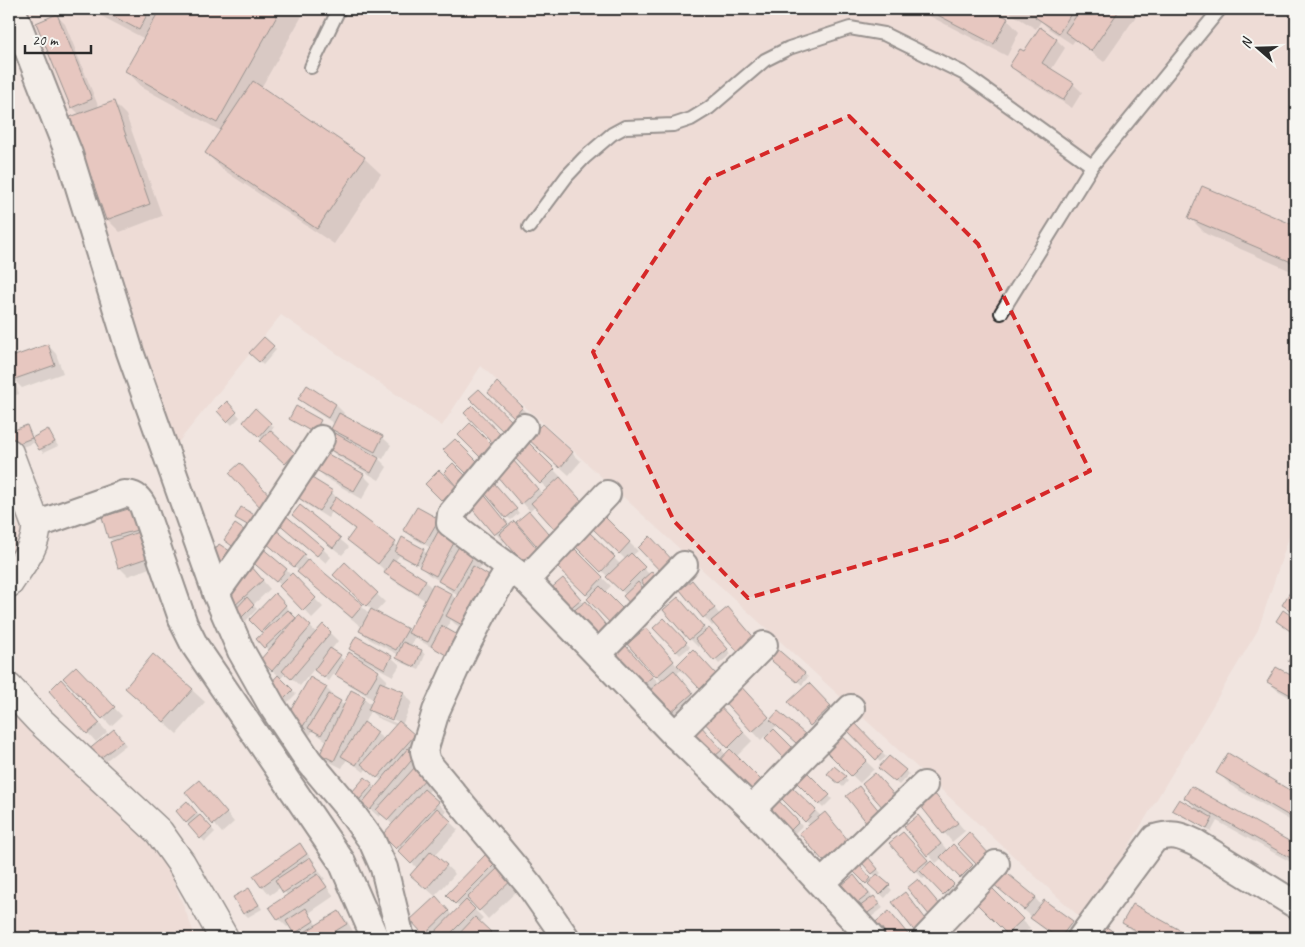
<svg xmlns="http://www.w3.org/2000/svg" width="1305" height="947" font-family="Caveat,sans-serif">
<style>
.built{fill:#ebd1cb}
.shadow{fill:#0003;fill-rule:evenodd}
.building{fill:#dca399;stroke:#2b2b2b}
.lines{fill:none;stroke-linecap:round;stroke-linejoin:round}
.service-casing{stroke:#2b2b2b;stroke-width:16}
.minor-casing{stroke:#2b2b2b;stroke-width:30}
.tertiary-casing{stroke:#2b2b2b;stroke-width:31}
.service{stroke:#f6f6f2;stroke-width:12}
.minor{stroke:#f6f6f2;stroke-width:26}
.tertiary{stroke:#f6f6f2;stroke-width:28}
.marked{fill:none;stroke:#d62828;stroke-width:4;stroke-dasharray:10 6;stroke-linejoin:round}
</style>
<rect width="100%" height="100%" fill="#f1e5e0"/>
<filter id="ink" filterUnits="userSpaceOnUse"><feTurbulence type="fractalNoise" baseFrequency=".02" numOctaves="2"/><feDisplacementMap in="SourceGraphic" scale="10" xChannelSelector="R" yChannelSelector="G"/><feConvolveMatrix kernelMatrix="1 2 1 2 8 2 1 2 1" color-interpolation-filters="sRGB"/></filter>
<g filter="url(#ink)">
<!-- built -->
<g class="built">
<path d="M9,9H1296V516L1258,630L1084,921L481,366L442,426L281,315L172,450Z"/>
<path d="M9,503L30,556L9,585Z"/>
<path d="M9,697L162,851L196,938H9Z"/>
</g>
<!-- shadow -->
<g class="shadow">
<path d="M88,9H306L261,88L364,158L381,174L334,244L222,169L206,153L221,131L143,88L127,71L145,39Z"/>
<path d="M916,9H987L1007,19L1019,32L1007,56Z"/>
<path d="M1006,9H1141L1104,62L1075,40L1072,44L1049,29L1041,21L1036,29L1012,14Z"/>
<path d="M57,16L65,24L99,108L114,103L126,115L162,216L120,232L107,219L80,115L72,107Z"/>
<path d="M1040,29L1057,40L1065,48L1051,70L1073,84L1082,92L1072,108L1019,74L1011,66L1024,53Z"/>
<path d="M9,144L13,157L9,159Z"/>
<path d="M1203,187L1296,227V273L1206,234L1190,218Z"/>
<path d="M9,306L15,330L9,331Z"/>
<path d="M264,338L276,350L263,365L251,353Z"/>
<path d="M48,345L56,354L63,373L22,388L15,381L19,394L9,397V360Z"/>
<path d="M497,384L526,412L518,420L489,392Z"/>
<path d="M300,398L336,405L344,413L342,416L382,437L391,445L383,459L376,456L387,467L379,480L337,456L328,448L337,433L333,429L335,424L308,407Z"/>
<path d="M227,403L240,417L232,425L218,411Z"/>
<path d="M297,408L324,425L318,436L291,419Z"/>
<path d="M255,410L274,427L270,432L298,458L290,467L248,426Z"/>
<path d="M542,426L581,461L569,475L538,447Z"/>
<path d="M26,427L30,431L33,439L48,431L58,446L43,453L36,442L14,450L9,441V434Z"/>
<path d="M528,444L562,478L535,507L518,522L530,511L498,475L521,470L543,494L548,490L516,457Z"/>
<path d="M318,470L363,475L371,483L362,499L326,478Z"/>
<path d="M498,488L519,513L511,520L507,517Z"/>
<path d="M332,492L339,501L399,547L423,550L427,554L431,548L413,538L405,530L438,520L484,561L478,571L472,634L455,624L451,620L446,630L456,661L415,638L411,646L422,651L425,655L419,670L401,662L397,658L399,655L369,639L361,630L366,621L360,626L307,580L299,571L275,550V531L370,614L372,610L335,575L345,564L385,602L375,613L410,632L426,601L394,581L386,573L387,572L348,539L355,530L332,512L328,518L304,503L296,495ZM399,556L420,566L429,575L440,581L448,589L458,596L456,599L452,595L432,588L425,581L395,561Z"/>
<path d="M490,502L510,526L506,540L503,542L470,504Z"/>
<path d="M300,506L349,547L342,555L302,523Z"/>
<path d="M143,517L160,564L128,576L120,568L111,543L114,542L109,538Z"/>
<path d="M605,519L638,551L632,556L650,575L641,587L626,595L577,546L589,533L621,565L626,560L595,529Z"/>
<path d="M279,522L323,549L331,557L326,563Z"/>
<path d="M574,550L611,586L605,592L590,598L558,566Z"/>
<path d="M260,568L286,570L323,607L312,618L281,585Z"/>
<path d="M259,576L270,589L253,605L257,609L245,622L234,612L233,606Z"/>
<path d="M567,584L584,604L598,641L568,609Z"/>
<path d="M682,590H700L720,615L736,617L764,648L715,624L712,626Z"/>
<path d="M275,595L293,614L292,615L296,620L299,617L317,633H330L338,641L331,650L345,661L362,660L350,649L391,657L400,665L393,676L363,660L362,662L379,672L387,680L384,685L403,693L412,702L402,725L422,744L434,786L427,793L446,811L443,815L458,830L435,855L455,874L435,896L420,883L417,868L384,835L393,825L382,814L379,817L363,803L357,810L346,800L365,779L376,789L382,781L367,768L364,772L347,759L342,768L330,762L322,754L328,742L313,731L310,735L295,726L326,688L334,696L333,697L345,706L364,698L372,705L374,700L345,682L337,674L340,668L339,667L329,681L314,669L300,686L286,673L280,679L296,694L288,702L271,685L279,676L270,668L269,651L258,639L264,634L251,620ZM370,711L378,718L396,726L384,739L364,724ZM378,713L399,722L398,724L378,716Z"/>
<path d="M686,607L707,631L712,633L731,654L719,664L701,644L698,647L690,639Z"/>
<path d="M664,620L690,647L680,655L655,628Z"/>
<path d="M654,638L677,666L693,651L723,683L708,696L683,669L676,674L700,702L678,721L644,685L634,656L660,684L662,682L629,644Z"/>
<path d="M773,660L804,674L808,677L802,685Z"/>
<path d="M76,668L122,716L111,726L65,678Z"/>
<path d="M1276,668L1296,680V701L1277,690L1269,682Z"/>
<path d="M809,684L838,715L819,734L789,702Z"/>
<path d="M126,688L192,690L205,702L177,734Z"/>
<path d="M69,689L107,732L96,742L51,691Z"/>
<path d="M745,692L771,721L779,712L808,738L801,746L777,725L773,729L797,754L789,761L765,736L761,740L722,697Z"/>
<path d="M716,704L752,741L736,757L719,767L708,735L726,755L732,750L701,718Z"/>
<path d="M852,722L886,757L880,762L846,727Z"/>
<path d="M835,731L874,769L860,783L821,745Z"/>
<path d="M118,735L126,745L100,765L96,762Z"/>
<path d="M1228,755L1296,796V824L1230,785L1218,772Z"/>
<path d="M834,768L848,781L843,787L832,777Z"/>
<path d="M905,771L909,774L899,785L884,772Z"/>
<path d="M806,772L832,799L823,808L797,781Z"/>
<path d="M199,781L234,822L222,833L187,792Z"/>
<path d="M790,786L855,849L832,869L801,833L810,825L781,796Z"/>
<path d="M1191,788L1296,846V865L1217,821L1211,832L1178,813L1174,810H1198L1186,798Z"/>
<path d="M935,795L965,831L952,842L922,805Z"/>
<path d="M778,801L802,826L791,837Z"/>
<path d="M191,807L215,832L205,842L177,812Z"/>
<path d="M918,816L948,851L953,846L976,870L965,881L942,858L936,863L905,827Z"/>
<path d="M911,842L930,863L931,862L957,889L947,898L926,877L923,879L891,843Z"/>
<path d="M300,845L315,862L313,863L325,879L322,881L334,896L309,913L317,926L339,913L347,921L354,933L345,938H297L299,937L290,925L287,927L279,919L288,896L281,887L270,895L255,877Z"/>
<path d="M487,855L523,885L488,919L473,902L470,905L483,918L479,922L496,938H429L412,920L436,898L452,915L460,907L447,895Z"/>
<path d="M864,863H872L881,873L878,876L892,890L885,898L856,872L860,868L872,881L876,877Z"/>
<path d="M858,880L883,908L870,918L843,885Z"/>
<path d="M993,883L1035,898L1041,905L1072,922L1080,930L1074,938H1057L1040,926L1032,917Z"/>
<path d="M988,886L1030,928L1019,938H1013L974,900Z"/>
<path d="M249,889L262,909L248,917L244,913Z"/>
<path d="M1134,905L1184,934L1188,938H1145L1132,931L1123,922Z"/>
<path d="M285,934L289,938H279Z"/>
<path d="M1222,934L1231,938H1220Z"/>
</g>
<!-- building -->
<g class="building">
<path d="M100,9H150L139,30Z"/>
<path d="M160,9H281L217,123L125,71Z"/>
<path d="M926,9H990L1008,18L994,44Z"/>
<path d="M1040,9H1074L1059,33L1035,17Z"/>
<path d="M1081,9H1120L1091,51L1065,32Z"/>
<path d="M57,14L92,99L71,108L36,23Z"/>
<path d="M1040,27L1057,39L1042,63L1074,83L1063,100L1009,66L1020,49L1024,51Z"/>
<path d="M253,81L365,157L317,229L205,153Z"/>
<path d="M114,101L150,204L106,220L70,117Z"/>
<path d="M1202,186L1296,226V264L1188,218Z"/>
<path d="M264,337L274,346L259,362L249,353Z"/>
<path d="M48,344L55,365L12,380L9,370V358Z"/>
<path d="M497,382L523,407L514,417L488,393Z"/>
<path d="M307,385L336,404L328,418L298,399Z"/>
<path d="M479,389L517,426L508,436L469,398Z"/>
<path d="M227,401L237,412L227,422L217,411Z"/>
<path d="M472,405L503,437L494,444L464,413Z"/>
<path d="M296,406L321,420L314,433L289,419Z"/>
<path d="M255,408L271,423L259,437L243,422Z"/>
<path d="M339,413L383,436L375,452L331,429Z"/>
<path d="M470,423L495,448L483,460L458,435Z"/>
<path d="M542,424L573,452L560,468L528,439Z"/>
<path d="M27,425L32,438L9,447V432Z"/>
<path d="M48,429L55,442L39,450L32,438Z"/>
<path d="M270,430L295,453L285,464L260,441Z"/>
<path d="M335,433L379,458L371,473L327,448Z"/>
<path d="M455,439L482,466L471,478L443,450Z"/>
<path d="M528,442L555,469L540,484L514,457Z"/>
<path d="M326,453L364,474L354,491L316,470Z"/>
<path d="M513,460L538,489L521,504L496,475Z"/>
<path d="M240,463L272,498L261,508L229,473Z"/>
<path d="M453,463L467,477L457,487L444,472Z"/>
<path d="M439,470L462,492L447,506L425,484Z"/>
<path d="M307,475L333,491L319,511L294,495Z"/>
<path d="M560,477L587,507L558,533L531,503Z"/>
<path d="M494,483L517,509L506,518L484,492Z"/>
<path d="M482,492L508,524L494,535L468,504Z"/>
<path d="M336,497L396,542L378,564L347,540L355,529L328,509Z"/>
<path d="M300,505L341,538L333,548L292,515Z"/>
<path d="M135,507L141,529L108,538L102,517Z"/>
<path d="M241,507L258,517L251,527L235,518Z"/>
<path d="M417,507L439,519L425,543L403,530Z"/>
<path d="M529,511L555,541L542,552L516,522Z"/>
<path d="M284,514L324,548L317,556L277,522Z"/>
<path d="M605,517L630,542L619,554L593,529Z"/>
<path d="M514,521L539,551L524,564L499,534Z"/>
<path d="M235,524L250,534L239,551L224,540Z"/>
<path d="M275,529L305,554L294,567L265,542Z"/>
<path d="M144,530L153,556L118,568L110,542Z"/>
<path d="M439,530L456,539L436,576L419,567Z"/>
<path d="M589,532L615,557L601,572L575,546Z"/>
<path d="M650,536L677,565L665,576L638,548Z"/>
<path d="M402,537L424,549L416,564L395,552Z"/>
<path d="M461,543L476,552L454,590L438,581Z"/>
<path d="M219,544L233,553L220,571L207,562Z"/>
<path d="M261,547L287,569L276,582L250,560Z"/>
<path d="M574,548L603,577L586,595L556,566Z"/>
<path d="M631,553L645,567L621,591L606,577Z"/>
<path d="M308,559L363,605L352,618L297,572Z"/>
<path d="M393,559L426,580L417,594L384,573Z"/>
<path d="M345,562L378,593L366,606L333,575Z"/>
<path d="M251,566L263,580L233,607L221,594Z"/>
<path d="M473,566L491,577L464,626L446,616Z"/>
<path d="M652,571L661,583L650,593L641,581Z"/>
<path d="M292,573L316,598L303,611L279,586Z"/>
<path d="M563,578L581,599L568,610L549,590Z"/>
<path d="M692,580L715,608L703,618L680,590Z"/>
<path d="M638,582L648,594L633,607L623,596Z"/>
<path d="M433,584L452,594L428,642L408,633Z"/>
<path d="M600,586L626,612L612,625L587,599Z"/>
<path d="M1292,589L1296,591V614L1282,605Z"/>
<path d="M275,593L286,605L261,632L249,620Z"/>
<path d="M247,597L254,605L240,619L233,612Z"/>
<path d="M678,597L704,627L689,640L663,610Z"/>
<path d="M586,601L610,630L597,641L572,612Z"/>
<path d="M728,607L756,640L740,654L711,621Z"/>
<path d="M371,609L408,629L396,650L359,631Z"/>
<path d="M288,610L296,618L264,648L256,639Z"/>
<path d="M1283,610L1296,619V635L1276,621Z"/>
<path d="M299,615L311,626L272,671L260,660Z"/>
<path d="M664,618L687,642L676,652L653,628Z"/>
<path d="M323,624L331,632L291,679L282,671Z"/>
<path d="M442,626L463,638L451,658L431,646Z"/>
<path d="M646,628L674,661L656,677L627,644Z"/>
<path d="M709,628L728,649L714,661L695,639Z"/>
<path d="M356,636L392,656L385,669L349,649Z"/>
<path d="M403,642L422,650L415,667L396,658Z"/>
<path d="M626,646L653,676L643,685L616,655Z"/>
<path d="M775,647L805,673L797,682L767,657Z"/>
<path d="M330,648L341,655L324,678L314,670Z"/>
<path d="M693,649L716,674L700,689L677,665Z"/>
<path d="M1296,649V667L1288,661Z"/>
<path d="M349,652L379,671L366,693L335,675Z"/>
<path d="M153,654L193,689L164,722L125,688Z"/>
<path d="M76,666L115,707L102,719L63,678Z"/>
<path d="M1276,667L1296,678V698L1267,682Z"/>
<path d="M674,670L693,693L669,714L649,691Z"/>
<path d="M278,675L293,690L284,699L269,685Z"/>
<path d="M310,677L327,687L302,728L286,718Z"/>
<path d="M61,679L100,723L87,734L49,691Z"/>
<path d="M380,682L404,692L392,720L368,710Z"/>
<path d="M737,682L769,717L752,732L720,697Z"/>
<path d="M809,683L831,706L810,726L788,702Z"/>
<path d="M351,690L365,697L334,761L320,754Z"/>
<path d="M329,694L341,701L321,735L308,728Z"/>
<path d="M716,702L744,732L728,748L700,718Z"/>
<path d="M778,711L805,734L796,743L770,720Z"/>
<path d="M852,720L883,752L876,760L844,727Z"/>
<path d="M399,721L415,735L377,778L361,764Z"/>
<path d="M364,722L378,732L356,765L341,756Z"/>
<path d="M700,725L722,750L709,761L688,737Z"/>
<path d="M114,729L123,741L95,762L87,751Z"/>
<path d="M774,729L794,749L784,758L765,738Z"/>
<path d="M835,729L867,760L851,776L820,745Z"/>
<path d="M408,748L416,755L370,810L362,803Z"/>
<path d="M730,749L764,783L749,799L715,765Z"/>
<path d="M1228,753L1296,794V820L1216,773Z"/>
<path d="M889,756L906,770L895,782L878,768Z"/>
<path d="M416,766L427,777L388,820L376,810Z"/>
<path d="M834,766L846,776L839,784L827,774Z"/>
<path d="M806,771L830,795L819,805L795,781Z"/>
<path d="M875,773L897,798L884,809L862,784Z"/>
<path d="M365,777L373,784L353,807L345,800Z"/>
<path d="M199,780L227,813L213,825L185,792Z"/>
<path d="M790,785L816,810L805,822L779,796Z"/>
<path d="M859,786L880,812L867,823L846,796Z"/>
<path d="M1191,786L1296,845V861L1184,798Z"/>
<path d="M424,789L439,802L396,849L382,835Z"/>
<path d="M935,794L958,823L943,834L920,805Z"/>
<path d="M1179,799L1213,818L1207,829L1172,810Z"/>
<path d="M778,800L799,822L787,834L765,812Z"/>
<path d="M187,801L197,813L186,823L176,811Z"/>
<path d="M437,808L451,821L411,864L398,851Z"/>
<path d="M825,812L848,840L823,861L799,833Z"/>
<path d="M200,815L212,828L200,839L188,825Z"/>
<path d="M918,815L941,844L927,856L904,827Z"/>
<path d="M903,832L928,860L914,872L889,843Z"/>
<path d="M969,832L990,855L978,866L957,844Z"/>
<path d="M300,843L307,854L261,887L253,876Z"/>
<path d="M953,844L973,865L960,878L940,857Z"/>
<path d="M431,851L447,865L426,889L410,875Z"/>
<path d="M487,853L496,863L455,904L446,895Z"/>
<path d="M310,857L318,870L283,893L275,880Z"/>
<path d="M868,857L878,869L872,874L862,863Z"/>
<path d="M931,861L954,884L943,895L920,871Z"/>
<path d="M503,863L516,876L479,911L467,898Z"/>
<path d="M860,866L871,878L866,884L854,872Z"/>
<path d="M1003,870L1036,897L1024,910L992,883Z"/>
<path d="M318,874L327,887L278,920L269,907Z"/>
<path d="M877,874L890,885L880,895L868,884Z"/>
<path d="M854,875L869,894L856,904L842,885Z"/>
<path d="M918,879L941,906L930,916L907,888Z"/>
<path d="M988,884L1023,919L1007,934L973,900Z"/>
<path d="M249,888L259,905L243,914L233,897Z"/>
<path d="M905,892L932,927L919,937L892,902Z"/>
<path d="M436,896L449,911L424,935L410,920Z"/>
<path d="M874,896L880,904L865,915L859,907Z"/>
<path d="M466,900L475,909L446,938H429Z"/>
<path d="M1044,900L1073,921L1060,938H1058L1030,918Z"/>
<path d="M1133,904L1185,933L1182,938H1149L1122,923Z"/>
<path d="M306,908L314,921L294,934L286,921Z"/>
<path d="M339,911L347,924L324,938H295Z"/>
<path d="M889,911L911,938H883L872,925Z"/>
<path d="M475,917L491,932L485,938H455Z"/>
<path d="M1101,923L1122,938H1091Z"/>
</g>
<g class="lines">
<!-- service casing -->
<g class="service-casing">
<g id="service">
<path d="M311,67L339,9"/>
<path d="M529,227L567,176L584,158L612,134L625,127L673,125L691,119L709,108L765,60L789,48L850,28L884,34L963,73L1092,166"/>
<path d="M1001,313L1092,166L1220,9"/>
</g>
</g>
<!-- minor casing -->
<g class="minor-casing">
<g id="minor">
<path d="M12,9L69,154L130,352L216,593L241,651L272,706L308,760L348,808L372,841L384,868L401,938"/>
<path d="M524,427L451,514L450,523L526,580L675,735L752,809L871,938"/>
<path d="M36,525L124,494C134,494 138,497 143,506L184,624L195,646L342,862L375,938"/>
<path d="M510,568L487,606L464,650L436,711L424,751L427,762L530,886L566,938"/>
<path d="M526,580L607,494"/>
<path d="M216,593L257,536L321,439"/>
<path d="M598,654L684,565"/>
<path d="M675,735L764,645"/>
<path d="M752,809L851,708"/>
<path d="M822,883L924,785"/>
<path d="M926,938L996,864"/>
<path d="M1081,938L1155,838C1173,833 1179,835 1196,843L1296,905"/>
</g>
</g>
<!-- tertiary casing -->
<g class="tertiary-casing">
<g id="tertiary">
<path d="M9,453L36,525C38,546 19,567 9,583"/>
<path d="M9,688L39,720L159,832L181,863L224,938"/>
</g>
</g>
<!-- service -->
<use href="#service" class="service"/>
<!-- minor -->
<use href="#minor" class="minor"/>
<!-- tertiary -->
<use href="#tertiary" class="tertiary"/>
</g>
</g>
<!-- marked area -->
<path d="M0 0H1305V947H0ZM849,116L978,244L1090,471L954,538L748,598L674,521L593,352L708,179Z" fill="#f1e5e0" fill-opacity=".55" fill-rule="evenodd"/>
<path class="marked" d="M849,116L978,244L1090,471L954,538L748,598L674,521L593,352L708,179Z"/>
<!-- margin -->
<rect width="1305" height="947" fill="none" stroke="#f6f6f2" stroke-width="30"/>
<rect x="15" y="15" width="1275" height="917" fill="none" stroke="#2b2b2b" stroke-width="2" filter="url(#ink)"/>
<!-- north arrow -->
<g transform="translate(1258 48) rotate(290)" stroke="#f6f6f2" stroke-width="4" paint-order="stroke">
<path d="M0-4L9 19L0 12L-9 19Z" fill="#2b2b2b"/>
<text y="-8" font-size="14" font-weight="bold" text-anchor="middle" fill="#2b2b2b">N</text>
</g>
<!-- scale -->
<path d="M25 45v8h66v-8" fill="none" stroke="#2b2b2b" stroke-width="2.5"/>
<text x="32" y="45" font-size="15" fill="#2b2b2b" stroke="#f6f6f2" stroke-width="4" paint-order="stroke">20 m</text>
</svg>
